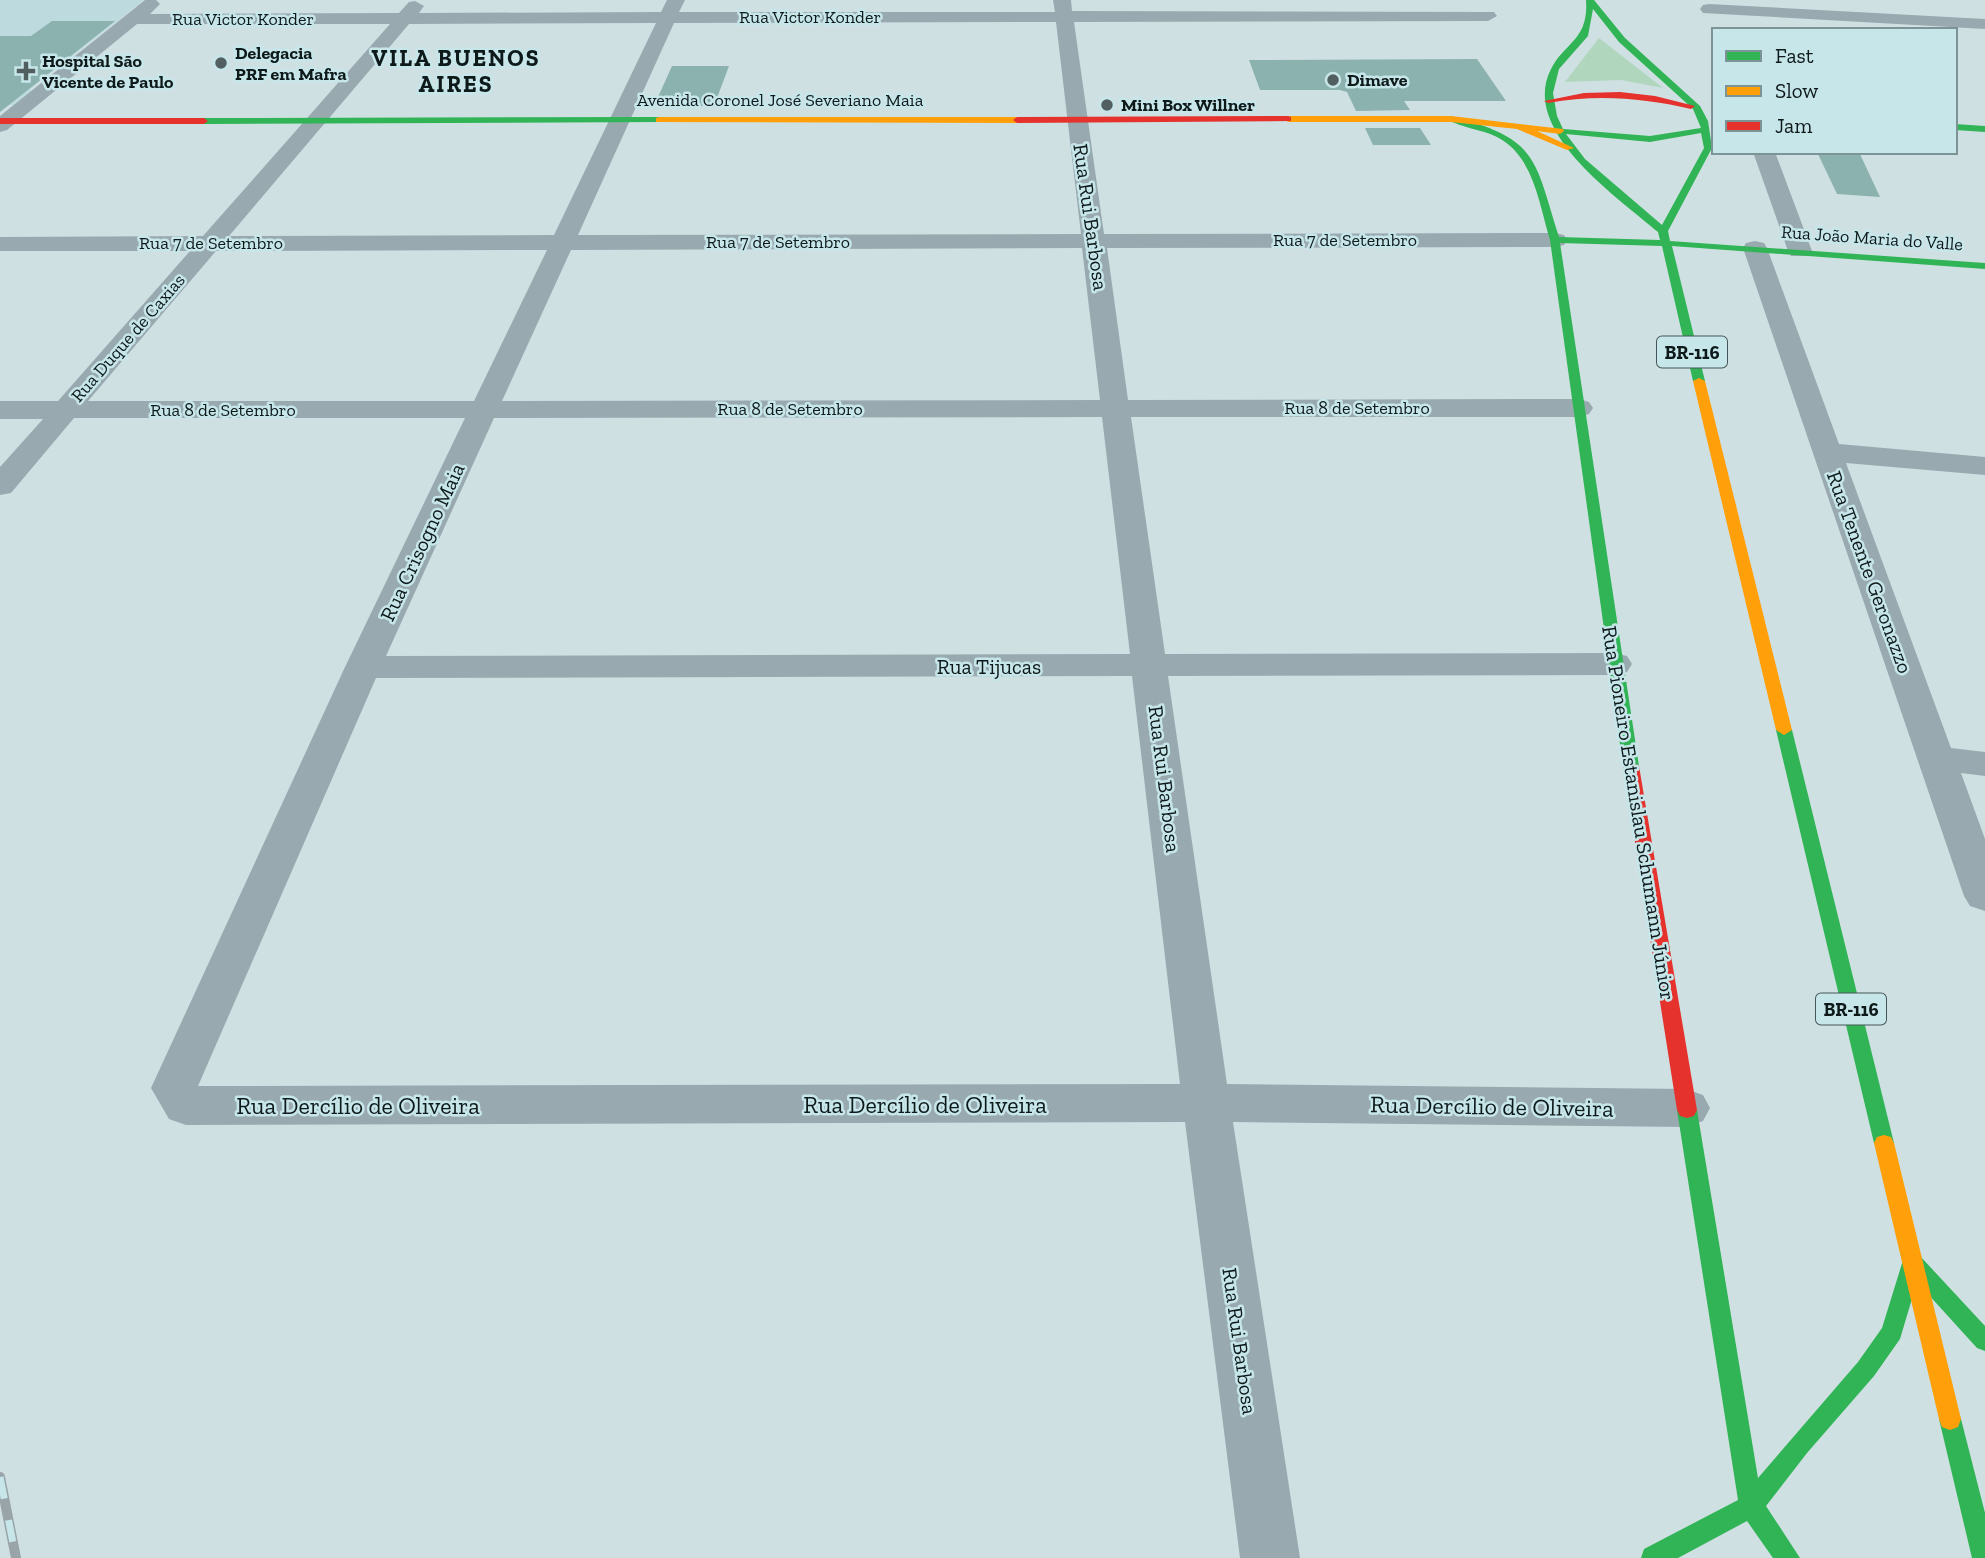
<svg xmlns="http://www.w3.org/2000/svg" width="1985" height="1558" font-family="'Zilla Slab',serif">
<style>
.built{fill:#bddbdf}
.green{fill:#b0d7be}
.building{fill:#8bb2ae}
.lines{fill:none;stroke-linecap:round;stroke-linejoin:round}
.street{fill:#99a9b0;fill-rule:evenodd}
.fast{fill:#30b455;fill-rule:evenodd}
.slow{fill:#ff9f0a;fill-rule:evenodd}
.jam{fill:#e5322d;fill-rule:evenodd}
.rail-casing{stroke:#98a4a8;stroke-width:10}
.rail{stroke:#c7e6ea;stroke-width:7;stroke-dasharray:22;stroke-linecap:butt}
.poi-dot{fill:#525f60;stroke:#c7e6ea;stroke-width:2.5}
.labels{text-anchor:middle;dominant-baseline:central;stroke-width:5;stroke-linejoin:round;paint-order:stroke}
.far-street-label{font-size:18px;fill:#0e191a;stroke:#c7e6ea}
.far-poi-label{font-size:18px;font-weight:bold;fill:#0e191a;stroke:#c7e6ea;text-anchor:start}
.shield{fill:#c7e6ea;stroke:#465658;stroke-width:2}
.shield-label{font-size:19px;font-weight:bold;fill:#0e191a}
.street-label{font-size:21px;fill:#0e191a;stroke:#c7e6ea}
.far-district-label{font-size:23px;font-weight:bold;letter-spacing:2px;fill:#0e191a;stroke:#c7e6ea}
.near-street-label{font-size:24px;fill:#0e191a;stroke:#c7e6ea}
</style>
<rect width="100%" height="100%" fill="#cfe0e2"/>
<!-- built -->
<path class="built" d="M0,0H144L29,90L33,91L15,105H0Z"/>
<!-- green -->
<path class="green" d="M1599,38L1663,88L1621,80L1565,82Z"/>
<!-- building -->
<g class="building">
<path d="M52,21H115L0,112V36H31Z"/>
<path d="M1477,59L1506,101H1404L1410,110L1356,111L1347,92L1340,90H1260L1249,60Z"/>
<path d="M672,66H729L714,106H654Z"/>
<path d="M1365,128H1420L1431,145H1373Z"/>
<path d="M1817,152H1859L1880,197L1837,194Z"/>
</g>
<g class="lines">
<!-- street -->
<g class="street">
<path d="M145,0H156L160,4L150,14L399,13L409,2L415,1L424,6L419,13L661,12L667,0H685L679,12H1055L1053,0H1071L1072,11L1494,12L1497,16L1488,21L1074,22L1104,234L1555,233L1564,235L1567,240L1564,245L1555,247L1107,248L1128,400L1579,399L1589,402L1593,408L1589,414L1579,417H1131L1165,654L1614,653L1627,656L1632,664L1627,672L1614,675L1168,676L1227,1084L1686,1089L1703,1095L1710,1108L1703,1121L1686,1127L1233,1122L1300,1558H1240L1185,1122L186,1125L169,1119L151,1088L345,667L465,418H74L11,493L0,495V467L43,419H0V401H58L190,251H0V237L203,236L390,24H137L7,130L0,132V116ZM1056,22L1081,234L578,235L674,23ZM656,23L554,235L229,236L409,24ZM1082,248L1100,400L502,401L571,250ZM547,250L474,401H88L216,251ZM1102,417L1130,654L386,656L494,418ZM1132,676L1180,1084L198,1086L376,678Z"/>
<path d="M1709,4L1985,19V29L1703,13L1700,9L1703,5Z"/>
<path d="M1753,152H1775L1812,251L1809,256H1791L1788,251Z"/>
<path d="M1755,241L1764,243L1767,248L1839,444L1985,457V475L1846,463L1951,748L1985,752V776L1961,773L1985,839V911L1970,906L1964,896L1743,248L1746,243Z"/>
</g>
<!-- fast -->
<g class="fast">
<path d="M1586,0H1594L1625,38L1700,106L1708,121L1712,148L1668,231L1670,241L1985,263V269L1672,246L1705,381L1699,384L1693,381L1662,246L1560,243L1639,766L1631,771L1623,766L1550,240C1539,204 1534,156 1497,137C1481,129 1461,128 1447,119L1451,116C1539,139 1534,158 1559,237L1660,240L1658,232C1619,198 1519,131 1551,69C1565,42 1589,40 1586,0ZM1593,9L1619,42L1693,109L1701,128L1650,136L1563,129L1557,116L1553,93L1559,69L1588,36ZM1701,133L1704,148L1662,225L1585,159L1566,134L1650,142Z"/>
<path d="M659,117L662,118V122L204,124L200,121L204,118Z"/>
<path d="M1955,124L1985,126V132L1955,130Z"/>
<path d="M1784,725L1792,730L1894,1143L1891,1149L1884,1151L1877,1149L1874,1143L1776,730Z"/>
<path d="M1687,1102L1694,1104L1697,1110L1758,1478L1858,1362L1882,1328L1904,1257L1913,1254L1920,1256L1985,1326V1351L1977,1348L1917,1282L1900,1339L1874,1376L1807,1453L1766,1506L1800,1558H1773L1747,1521L1678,1558H1641L1644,1549L1738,1500L1677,1110L1680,1104Z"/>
<path d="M1950,1408L1958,1411L1961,1419L1985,1513V1558H1972L1939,1419L1942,1411Z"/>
</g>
<!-- slow -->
<g class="slow">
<path d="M1451,116L1563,129L1564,131L1560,134L1537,131L1574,148L1567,150L1517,129L1451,122H1288L1284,119L1288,116Z"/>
<path d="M659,117H1017L1021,120L1017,123L656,122V118Z"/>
<path d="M1699,378L1705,381L1792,730L1784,735L1776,730L1693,381Z"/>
<path d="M1884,1135L1891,1137L1894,1143L1961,1419L1958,1427L1950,1430L1942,1427L1939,1419L1874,1143L1877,1137Z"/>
</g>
<!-- jam -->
<g class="jam">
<path d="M1620,92L1655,96L1695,106L1691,109C1643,98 1597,94 1548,103L1544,101L1584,93Z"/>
<path d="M1288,116L1291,117V121L1017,123L1013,120L1017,117Z"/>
<path d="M0,118H204L208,121L204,124H0Z"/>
<path d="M1631,761L1639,766L1697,1110L1694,1116L1687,1118L1680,1116L1677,1110L1623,766Z"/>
</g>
<!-- rail casing -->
<g class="rail-casing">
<path id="rail" d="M0,1477L16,1558"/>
</g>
<!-- rail -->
<use href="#rail" class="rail"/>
</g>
<!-- markers -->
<g class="poi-dot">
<circle cx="221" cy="63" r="7"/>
<path d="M22.5 60.5h7v7h7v7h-7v7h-7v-7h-7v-7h7z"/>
<circle cx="1333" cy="80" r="7"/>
<circle cx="1107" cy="105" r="7"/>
</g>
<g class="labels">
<!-- far-street labels -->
<g class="far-street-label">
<text x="810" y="17">Rua Victor Konder</text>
<text x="243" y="19">Rua Victor Konder</text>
<text x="780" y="100">Avenida Coronel José Severiano Maia</text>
<text transform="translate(1872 238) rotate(4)">Rua João Maria do Valle</text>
<text x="1345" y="240">Rua 7 de Setembro</text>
<text x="778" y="242">Rua 7 de Setembro</text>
<text x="211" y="243">Rua 7 de Setembro</text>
<text transform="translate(128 338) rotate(-49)">Rua Duque de Caxias</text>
<text x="1357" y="408">Rua 8 de Setembro</text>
<text x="790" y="409">Rua 8 de Setembro</text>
<text x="223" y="410">Rua 8 de Setembro</text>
</g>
<!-- far-poi labels -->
<g class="far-poi-label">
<text x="235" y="53">Delegacia<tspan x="235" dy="21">PRF em Mafra</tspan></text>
<text x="42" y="61">Hospital São<tspan x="42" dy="21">Vicente de Paulo</tspan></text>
<text x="1347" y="80">Dimave</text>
<text x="1121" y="105">Mini Box Willner</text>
</g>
<!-- shield labels -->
<g class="shield">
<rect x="1657" y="336.5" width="70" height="31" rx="5"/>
<rect x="1816" y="993.5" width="70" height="31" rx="5"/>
</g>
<g class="shield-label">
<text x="1692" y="352">BR-116</text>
<text x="1851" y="1009">BR-116</text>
</g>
<!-- street labels -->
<g class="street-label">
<text transform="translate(1091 217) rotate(82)">Rua Rui Barbosa</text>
<text transform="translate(422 542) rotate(-65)">Rua Crisogno Maia</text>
<text transform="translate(1870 572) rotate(70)">Rua Tenente Geronazzo</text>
<text x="989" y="666">Rua Tijucas</text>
<text transform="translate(1165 779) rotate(83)">Rua Rui Barbosa</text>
<text transform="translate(1639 813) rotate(81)">Rua Pioneiro Estanislau Schumann Júnior</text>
<text transform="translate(1240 1341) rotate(82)">Rua Rui Barbosa</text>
</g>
<!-- far-district labels -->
<g class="far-district-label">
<text x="456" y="58">VILA BUENOS<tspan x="456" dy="26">AIRES</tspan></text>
</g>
<!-- near-street labels -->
<g class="near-street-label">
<text x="925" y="1104">Rua Dercílio de Oliveira</text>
<text x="358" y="1105">Rua Dercílio de Oliveira</text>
<text transform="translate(1492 1106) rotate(1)">Rua Dercílio de Oliveira</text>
</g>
</g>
<!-- legend -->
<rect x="1712" y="28" width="245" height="126" fill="#c7e6ea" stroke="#7d9497" stroke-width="2"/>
<rect x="1726" y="51" width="35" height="10" fill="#30b455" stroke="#7d9497" stroke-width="2"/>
<text x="1775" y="63" font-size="21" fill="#0e191a">Fast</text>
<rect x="1726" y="86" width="35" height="10" fill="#ff9f0a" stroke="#7d9497" stroke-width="2"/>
<text x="1775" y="98" font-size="21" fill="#0e191a">Slow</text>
<rect x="1726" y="121" width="35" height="10" fill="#e5322d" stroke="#7d9497" stroke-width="2"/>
<text x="1775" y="133" font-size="21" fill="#0e191a">Jam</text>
</svg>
